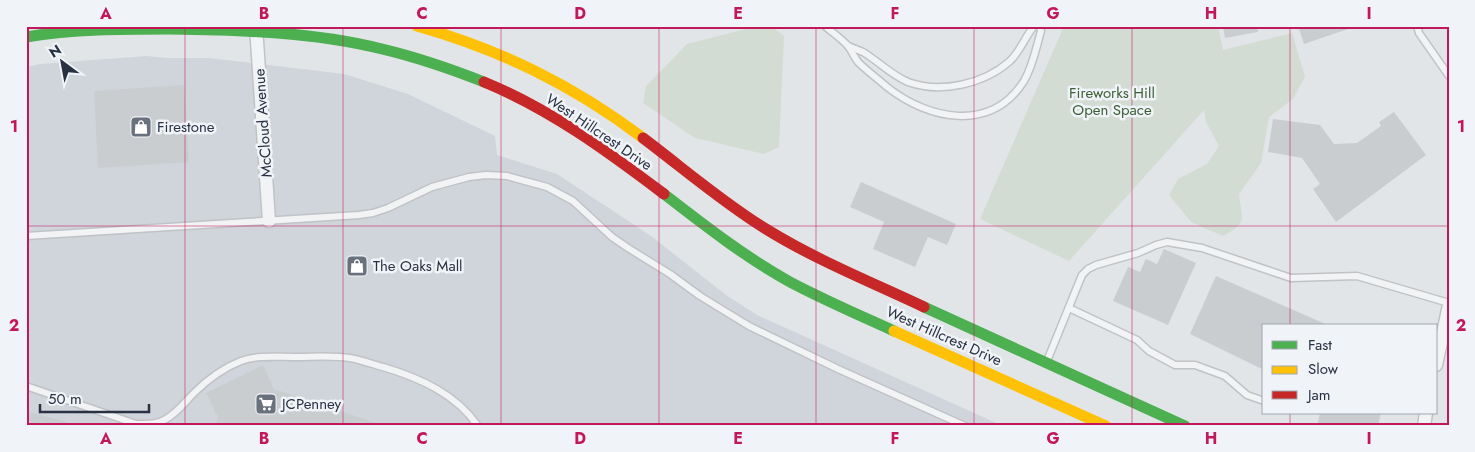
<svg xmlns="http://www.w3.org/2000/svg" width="1475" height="452" font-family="Jost,sans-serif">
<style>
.built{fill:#d0d4db}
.green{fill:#d3dcd3}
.building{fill:#cacdd0}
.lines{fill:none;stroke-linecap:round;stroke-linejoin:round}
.lane-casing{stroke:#c0c3c6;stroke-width:9}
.street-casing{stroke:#c0c3c6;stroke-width:15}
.lane{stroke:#f2f3f4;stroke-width:6}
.street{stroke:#f2f3f4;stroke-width:12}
.fast{stroke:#4caf50;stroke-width:11}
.slow{stroke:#ffc107;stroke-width:11}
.jam{stroke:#c62828;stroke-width:11}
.grid{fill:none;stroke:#c2185b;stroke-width:1;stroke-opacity:0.55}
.labels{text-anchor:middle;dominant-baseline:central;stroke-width:5;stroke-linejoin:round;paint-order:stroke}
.park-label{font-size:15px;fill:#3d5f35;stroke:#f0f3f7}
.street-label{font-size:15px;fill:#283242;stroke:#f0f3f7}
.poi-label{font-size:15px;fill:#283242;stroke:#f0f3f7;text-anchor:start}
.neatline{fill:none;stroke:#c2185b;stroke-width:2}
.grid-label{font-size:16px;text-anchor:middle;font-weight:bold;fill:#c2185b}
</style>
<rect width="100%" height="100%" fill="#e2e5e8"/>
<!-- built -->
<path class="built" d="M147,56L167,58H209L344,74L408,94L495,136L497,155L557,174L651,236L726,295L757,315L1003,426H26V67L40,64Z"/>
<!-- green -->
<g class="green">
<path d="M757,26H771L784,36L779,147L764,154L695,138L643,103L646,86L687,44Z"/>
<path d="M1064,26H1218L1223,50L1292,33L1305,77L1293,99L1269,117L1261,163L1239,194C1242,220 1248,222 1223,236L1191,222L1169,195L1178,179L1207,164L1219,146L1206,122L1204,110L1069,261L980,219Z"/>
</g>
<!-- building -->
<g class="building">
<path d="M1223,26H1257L1258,32L1225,38Z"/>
<path d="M1298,26H1350L1351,28L1304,44Z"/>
<path d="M184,85L189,162L98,168L94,91Z"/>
<path d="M1394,112L1426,155L1336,222L1313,189L1320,184L1302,158L1268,152L1273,119L1320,125L1334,144L1357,143L1381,126L1379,122Z"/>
<path d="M861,182L956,224L947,245L928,237L915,267L873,249L884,222L850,207Z"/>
<path d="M1164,249L1196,263L1168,325L1113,301L1128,267L1140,272L1146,259L1157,264Z"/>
<path d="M1216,276L1330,326H1264V370L1190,334Z"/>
<path d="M263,365L274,389L379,424V426H215L218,417L206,393Z"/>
<path d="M29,412L67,422V426H26V419Z"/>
<path d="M1320,413H1381L1378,426H1317Z"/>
</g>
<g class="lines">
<!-- lane casing -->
<g class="lane-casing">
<g id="lane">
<path d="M825,26C833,33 842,39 848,46C852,51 854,57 858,62C867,71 878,79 887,87C929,120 991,133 1024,81C1033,66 1036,48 1041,31L1040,26"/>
<path d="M1417,26L1419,33L1449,76"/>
<path d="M848,46C853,48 858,50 863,52C878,61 891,75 908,82C941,94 984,84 1010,61C1021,50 1025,37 1034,26"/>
<path d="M26,236L359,215L373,213L388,208L432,187L469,177L486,175L507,176L547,187L573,201L612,237L628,248L670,274L700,296L749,326L838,369L965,426"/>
<path d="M1069,308L1137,340L1149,351L1175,365H1195L1225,376L1247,395L1264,401"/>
<path d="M1047,361L1082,275L1088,269L1096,265L1138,253L1156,245L1167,242L1202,248L1291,278L1357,276L1449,303"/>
<path d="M26,386L136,424C146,424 157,425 166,419C177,413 185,402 194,393C207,380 223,368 241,361C257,355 276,357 293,357C312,357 332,355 350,358C361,360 372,364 383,367C420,378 456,394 478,426"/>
</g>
</g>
<!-- street casing -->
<g class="street-casing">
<g id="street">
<path d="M256,26L269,221"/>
<path d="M1436,365L1449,305"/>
<path d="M1424,426L1426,413"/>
</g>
</g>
<!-- lane -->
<use href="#lane" class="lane"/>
<!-- street -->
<use href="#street" class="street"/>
<!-- fast -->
<g class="fast">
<path d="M26,37C74,29 122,29 170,29C241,30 314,32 382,49C416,57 451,69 484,82"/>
<path d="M664,194C704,225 745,257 790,282C824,300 859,315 894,331"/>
<path d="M924,307L1185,426"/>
</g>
<!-- slow -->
<g class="slow">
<path d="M417,26C501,50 573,85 643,138"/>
<path d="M894,331L1106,426"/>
</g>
<!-- jam -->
<g class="jam">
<path d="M484,82C550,109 607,151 664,194"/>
<path d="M643,138C683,168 722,202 766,229C816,260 871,282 924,307"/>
</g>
</g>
<!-- grid -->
<path class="grid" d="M185,26V426M343,26V426M501,26V426M659,26V426M816,26V426M974,26V426M1132,26V426M1290,26V326M26,226H1449M1290,413V426"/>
<!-- icons -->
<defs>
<g id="shop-square" transform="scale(1.125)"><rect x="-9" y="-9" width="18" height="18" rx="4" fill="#69717c" stroke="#f0f3f7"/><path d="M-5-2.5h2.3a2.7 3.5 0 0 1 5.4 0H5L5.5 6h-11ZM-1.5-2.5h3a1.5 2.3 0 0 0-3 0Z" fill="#fff"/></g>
<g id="supermarket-square" transform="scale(1.125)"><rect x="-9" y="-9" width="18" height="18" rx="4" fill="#69717c" stroke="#f0f3f7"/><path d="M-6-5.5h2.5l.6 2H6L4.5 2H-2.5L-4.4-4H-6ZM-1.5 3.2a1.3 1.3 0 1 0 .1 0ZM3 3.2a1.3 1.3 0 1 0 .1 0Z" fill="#fff"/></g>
</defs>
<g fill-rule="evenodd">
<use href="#shop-square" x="141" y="127"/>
<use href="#shop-square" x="357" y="266"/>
<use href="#supermarket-square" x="266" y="404"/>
</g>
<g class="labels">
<!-- park labels -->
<g class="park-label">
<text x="1112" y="93">Fireworks Hill<tspan x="1112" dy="17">Open Space</tspan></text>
</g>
<!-- street labels -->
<g class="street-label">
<text transform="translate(263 123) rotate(-94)">McCloud Avenue</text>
<text transform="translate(599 132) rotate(34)">West Hillcrest Drive</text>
<text transform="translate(944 336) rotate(24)">West Hillcrest Drive</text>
</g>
<!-- poi labels -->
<g class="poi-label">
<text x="157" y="127">Firestone</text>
<text x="373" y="266">The Oaks Mall</text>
<text x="282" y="404">JCPenney</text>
</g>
</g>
<!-- border -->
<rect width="1475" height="452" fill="none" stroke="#f0f3f7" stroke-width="55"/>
<!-- legend -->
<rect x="1262" y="324" width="175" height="90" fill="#f0f3f7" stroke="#a0a6af"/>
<rect x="1272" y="341" width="25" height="8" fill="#4caf50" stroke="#a0a6af"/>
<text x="1308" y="350" font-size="15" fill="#283242">Fast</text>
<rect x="1272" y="366" width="25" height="8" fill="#ffc107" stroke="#a0a6af"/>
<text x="1308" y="374" font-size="15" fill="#283242">Slow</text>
<rect x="1272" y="391" width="25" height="8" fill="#c62828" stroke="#a0a6af"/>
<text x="1308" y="400" font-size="15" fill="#283242">Jam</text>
<!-- north arrow -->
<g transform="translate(62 62) rotate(328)" stroke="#f0f3f7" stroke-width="4" paint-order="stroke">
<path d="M0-4L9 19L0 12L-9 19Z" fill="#283242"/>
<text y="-8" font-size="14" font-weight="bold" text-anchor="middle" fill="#283242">N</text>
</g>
<!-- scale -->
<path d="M40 404v8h109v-8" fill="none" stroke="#283242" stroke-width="2.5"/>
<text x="48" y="404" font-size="15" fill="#283242" stroke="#f0f3f7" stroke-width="4" paint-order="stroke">50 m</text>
<rect x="28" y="28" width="1420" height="396" class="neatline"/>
<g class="grid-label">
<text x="106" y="19">A</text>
<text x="264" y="19">B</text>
<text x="422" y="19">C</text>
<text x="580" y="19">D</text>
<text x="738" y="19">E</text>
<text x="895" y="19">F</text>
<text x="1053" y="19">G</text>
<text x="1211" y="19">H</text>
<text x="1369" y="19">I</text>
<text x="14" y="132">1</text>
<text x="1461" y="132">1</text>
<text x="14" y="331">2</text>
<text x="1461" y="331">2</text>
<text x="106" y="444">A</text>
<text x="264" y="444">B</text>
<text x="422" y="444">C</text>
<text x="580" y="444">D</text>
<text x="738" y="444">E</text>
<text x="895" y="444">F</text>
<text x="1053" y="444">G</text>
<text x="1211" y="444">H</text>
<text x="1369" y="444">I</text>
</g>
</svg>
